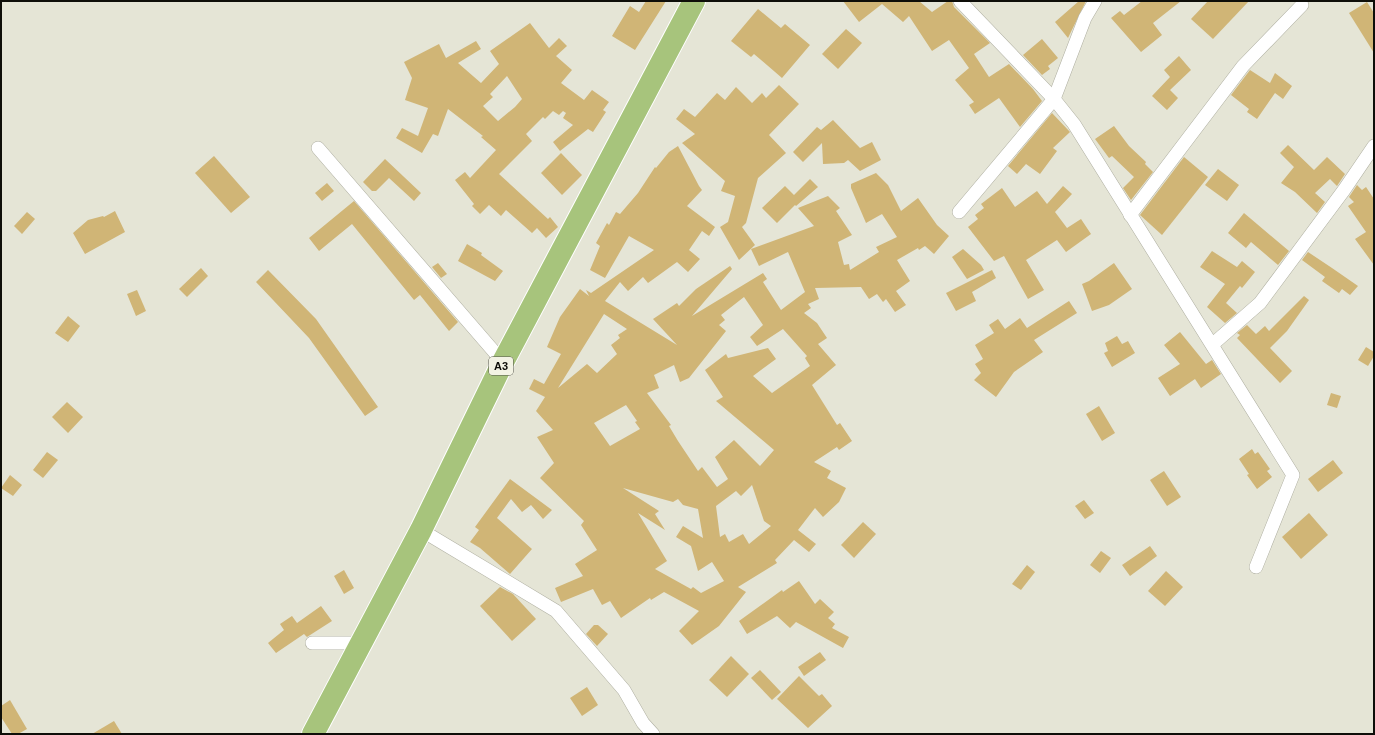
<svg xmlns="http://www.w3.org/2000/svg" width="1375" height="735" font-family="Arial,sans-serif">
<style>
.building{fill:#d0b576;fill-rule:evenodd}
.lines{fill:none;stroke-linecap:round;stroke-linejoin:round}
.minor-casing{stroke:#aeaea0;stroke-width:14}
.trunk-casing{stroke:#fff;stroke-width:24}
.minor{stroke:#fff;stroke-width:13}
.trunk{stroke:#a7c47c;stroke-width:22}
.labels{text-anchor:middle;dominant-baseline:central;stroke-width:4;stroke-linejoin:round;paint-order:stroke}
.shield{fill:#f3f3e4;stroke:#53534b;stroke-width:1}
.shield-label{font-size:11px;font-weight:bold;fill:#0e0e09}
</style>
<rect width="100%" height="100%" fill="#e5e5d6"/>
<!-- building -->
<g class="building">
<path d="M646,1H666L635,50L612,36L630,6L639,12Z"/>
<path d="M843,1H919L932,12L948,1H952L954,7L990,43L974,54L989,77L1009,64L1033,89L1042,101L1020,127L999,98L975,114L969,105L974,102L955,80L969,68L949,40L932,51L909,16L903,22L882,4L859,22Z"/>
<path d="M1079,1H1086L1068,38L1055,22Z"/>
<path d="M1142,1H1181L1153,23L1162,35L1141,52L1111,18L1120,11L1124,15Z"/>
<path d="M1208,1H1249L1213,39L1191,19Z"/>
<path d="M1367,2L1374,13V53L1349,13Z"/>
<path d="M758,9L781,28L785,24L810,45L782,78L754,54L751,57L731,41Z"/>
<path d="M530,23L549,48L559,38L567,46L556,56L572,70L561,83L584,100L592,90L609,102L603,110L606,112L593,132L588,129L560,151L553,142L573,125L563,118L566,113L563,111L559,115L553,111L545,119L543,117L526,134L532,141L499,174L548,219L550,217L558,227L546,238L537,228L532,233L506,210L501,216L489,205L480,214L472,206L474,204L455,180L465,172L470,178L496,150L481,137L483,136L448,109L438,136L433,134L422,153L396,138L402,128L418,136L428,108L405,100L412,78L404,62L439,44L446,58L476,41L481,49L458,63L481,83L499,64L490,51ZM507,76L522,99L515,107L498,121L483,106L493,97L490,94Z"/>
<path d="M846,29L862,43L838,69L822,54Z"/>
<path d="M1042,39L1058,58L1048,66L1050,69L1042,75L1023,55Z"/>
<path d="M1179,56L1191,70L1170,90L1178,98L1167,110L1152,96L1170,77L1164,70Z"/>
<path d="M1250,70L1270,83L1275,73L1292,86L1283,99L1275,93L1257,119L1247,112L1249,109L1231,95Z"/>
<path d="M779,85L799,104L769,135L786,153L758,178L746,223L742,227L755,245L739,260L720,227L728,222L735,196L721,191L725,181L682,143L695,134L676,119L684,109L695,117L717,93L725,100L736,87L752,103L762,93L766,98Z"/>
<path d="M1052,113L1070,132L1053,148L1057,151L1040,174L1026,164L1017,174L1008,166Z"/>
<path d="M833,120L860,148L872,142L881,160L860,171L848,160L844,163L823,164L822,143L803,162L793,152L817,127L821,130Z"/>
<path d="M1114,126L1129,146L1146,162L1145,164L1153,172L1131,200L1123,188L1134,177L1112,156L1109,158L1095,139Z"/>
<path d="M1288,145L1314,170L1327,157L1345,174L1337,186L1330,179L1315,193L1325,202L1317,213L1295,192L1281,183L1294,167L1280,153Z"/>
<path d="M678,146L699,186L702,190L687,206L715,227L709,236L702,231L689,250L700,259L688,272L677,262L648,283L643,277L628,291L620,282L605,301L677,345L653,319L677,303L679,306L696,289L730,266L732,269L692,316L763,273L767,279L763,282L781,310L805,292L788,252L759,266L751,249L814,226L798,208L828,196L840,208L836,211L852,235L838,242L844,265L849,264L850,270L879,252L876,247L897,237L882,214L866,223L851,188V184L876,173L888,185L901,211L918,198L937,225L949,236L934,254L925,246L919,250L918,248L897,260L910,281L896,291L906,305L895,312L886,299L883,302L877,294L869,299L861,287L815,288L819,299L808,304L811,308L804,313L817,323L827,338L818,344L836,365L812,385L837,425L840,423L852,441L839,450L837,447L814,462L831,471L827,478L846,488L839,502L823,517L815,508L798,530L816,544L809,552L794,540L775,560L777,563L738,587L746,592L719,626L692,645L679,631L699,611L664,592L651,600L650,598L621,618L610,601L602,605L593,589L561,602L555,588L583,576L575,564L597,550L581,525L584,521L540,478L554,463L537,437L553,430L536,411L545,397L529,389L534,379L544,384L561,354L547,347L560,317L580,289L589,296L586,290L591,293L654,250L629,236L605,278L590,270L600,246L596,243L607,223L609,225L616,212L620,214L638,193L655,167L656,168L669,152ZM744,297L763,325L750,337L757,346L783,329L807,356L805,358L810,366L772,393L753,376L776,359L768,348L728,358L726,354L705,370L723,397L716,401L774,450L760,466L734,440L715,457L728,479L717,487L702,467L698,471L678,441L669,426L671,425L647,393L659,388L654,375L674,365L680,382L689,378L726,331L719,325L725,320L721,315ZM604,314L627,329L618,335L620,338L611,345L617,354L597,373L587,364L558,388ZM626,405L637,421L635,422L640,429L610,446L594,423ZM752,485L764,521L771,526L749,544L743,534L729,542L725,534L720,537L716,506L736,491L741,496ZM623,488L673,502L678,499L683,505L698,509L703,538L683,526L676,537L691,546L698,571L712,562L724,581L701,593L693,587L691,589L655,569L667,561L638,513L665,530L655,514L659,511Z"/>
<path d="M561,153L582,175L562,195L541,173Z"/>
<path d="M214,156L250,197L231,213L195,173Z"/>
<path d="M1184,157L1208,177L1162,235L1140,215Z"/>
<path d="M385,159L421,193L414,201L389,178L376,191H372L363,182Z"/>
<path d="M1218,169L1239,185L1227,201L1205,185Z"/>
<path d="M810,179L818,187L796,206L795,205L777,223L762,208L785,186L794,195Z"/>
<path d="M327,183L334,191L322,201L315,193Z"/>
<path d="M1357,185L1362,190L1366,187L1374,199V265L1355,239L1366,232L1348,206L1354,202L1349,197Z"/>
<path d="M1063,186L1072,194L1055,212L1067,228L1081,219L1091,234L1066,252L1057,240L1026,260L1044,290L1028,299L1004,256L994,261L968,227L978,219L975,215L984,208L981,204L1002,188L1015,207L1037,191L1047,204Z"/>
<path d="M354,201L458,322L449,331L420,295L414,300L352,224L319,251L309,238Z"/>
<path d="M115,211L125,232L85,254L73,233L88,220L103,216L104,217Z"/>
<path d="M27,212L35,219L22,234L14,226Z"/>
<path d="M1244,213L1289,251L1278,265L1251,242L1246,248L1228,233Z"/>
<path d="M467,244L482,253L481,255L503,271L495,281L458,261Z"/>
<path d="M963,249L981,265L984,270L967,279L952,257Z"/>
<path d="M1212,251L1237,267L1242,261L1255,272L1242,288L1240,286L1226,303L1237,313L1225,323L1207,307L1225,284L1200,267Z"/>
<path d="M1308,252L1332,268L1358,286L1350,295L1342,289L1339,293L1322,281L1325,277L1302,260Z"/>
<path d="M438,263L447,274L441,278L432,267Z"/>
<path d="M1114,263L1132,289L1109,305L1092,311L1082,284L1089,281Z"/>
<path d="M201,268L208,276L187,297L179,289Z"/>
<path d="M268,270L316,319L378,407L365,416L309,338L256,282Z"/>
<path d="M992,270L996,278L972,292L976,301L956,311L946,293Z"/>
<path d="M137,290L146,311L136,316L127,294Z"/>
<path d="M1304,296L1309,300L1287,331L1270,348L1292,371L1280,383L1237,338L1240,335L1237,333L1247,325L1256,334L1265,326L1269,331Z"/>
<path d="M1069,301L1077,313L1034,340L1043,352L1014,372L996,397L974,380L981,373L975,364L983,359L975,345L994,333L989,325L998,319L1005,329L1020,318L1027,328Z"/>
<path d="M68,316L80,326L68,342L55,333Z"/>
<path d="M1180,332L1206,364L1212,360L1221,374L1201,388L1195,379L1170,396L1158,378L1180,364L1164,345Z"/>
<path d="M1117,336L1122,344L1128,341L1135,353L1112,367L1104,353L1108,351L1105,343Z"/>
<path d="M1366,347L1374,352V356L1368,366L1358,360Z"/>
<path d="M1331,393L1341,396L1337,408L1327,405Z"/>
<path d="M67,402L83,417L68,433L52,417Z"/>
<path d="M1099,406L1115,433L1102,441L1086,414Z"/>
<path d="M1252,449L1255,454L1258,452L1270,469L1267,471L1272,477L1257,489L1247,475L1249,474L1239,459Z"/>
<path d="M47,452L58,460L43,478L33,470Z"/>
<path d="M1333,460L1343,473L1318,492L1308,479Z"/>
<path d="M1164,471L1181,497L1167,506L1150,480Z"/>
<path d="M10,475L22,485L13,496L1,488Z"/>
<path d="M510,479L552,510L543,519L531,505L522,512L511,499L497,518L532,549L510,574L480,548L470,542L479,530L475,527Z"/>
<path d="M1084,500L1094,513L1085,519L1075,506Z"/>
<path d="M1309,513L1328,535L1301,559L1282,537Z"/>
<path d="M863,522L876,534L854,558L841,545Z"/>
<path d="M1150,546L1157,556L1130,576L1122,565Z"/>
<path d="M1101,551L1111,558L1100,573L1090,565Z"/>
<path d="M1027,565L1035,572L1021,590L1012,584Z"/>
<path d="M344,570L354,588L344,594L334,576Z"/>
<path d="M1166,571L1183,587L1165,606L1148,591Z"/>
<path d="M799,581L815,604L820,599L834,612L828,618L835,624L832,628L849,637L843,648L796,622L790,628L777,616L747,634L739,621L782,590L783,592Z"/>
<path d="M500,587L513,594L536,619L512,641L480,606Z"/>
<path d="M321,606L332,621L307,637L304,634L276,653L268,643L284,630L280,624L292,616L297,623Z"/>
<path d="M594,625H598L608,634L597,646L586,634Z"/>
<path d="M820,652L826,660L804,676L798,667Z"/>
<path d="M731,656L749,674L727,697L709,680Z"/>
<path d="M760,670L781,692L772,700L751,678Z"/>
<path d="M799,676L819,696L822,694L832,706L808,728L777,699Z"/>
<path d="M587,687L598,705L582,716L570,698Z"/>
<path d="M10,700L27,729L18,734H12L1,717V706Z"/>
<path d="M114,721L122,734H92Z"/>
</g>
<g class="lines">
<!-- minor casing -->
<g class="minor-casing">
<g id="minor">
<path d="M960,1L1054,99L1074,124L1293,475L1256,567"/>
<path d="M318,148L503,362"/>
<path d="M959,212L1054,99L1085,18L1095,1"/>
<path d="M1130,215L1243,66L1302,5"/>
<path d="M1213,344L1260,303L1344,190L1374,146"/>
<path d="M421,530L556,611L624,690L643,723L653,734"/>
<path d="M312,643H362"/>
</g>
</g>
<!-- trunk casing -->
<g class="trunk-casing">
<path id="trunk" d="M313,734L421,530L503,362L694,1"/>
</g>
<!-- minor -->
<use href="#minor" class="minor"/>
<!-- trunk -->
<use href="#trunk" class="trunk"/>
</g>
<g class="labels">
<!-- shield labels -->
<rect class="shield" x="489" y="357" width="24" height="18" rx="3"/>
<g class="shield-label">
<text x="501" y="366">A3</text>
</g>
</g>
<!-- border -->
<rect width="1375" height="735" fill="none" stroke="#0e0e09" stroke-width="4"/>
</svg>
